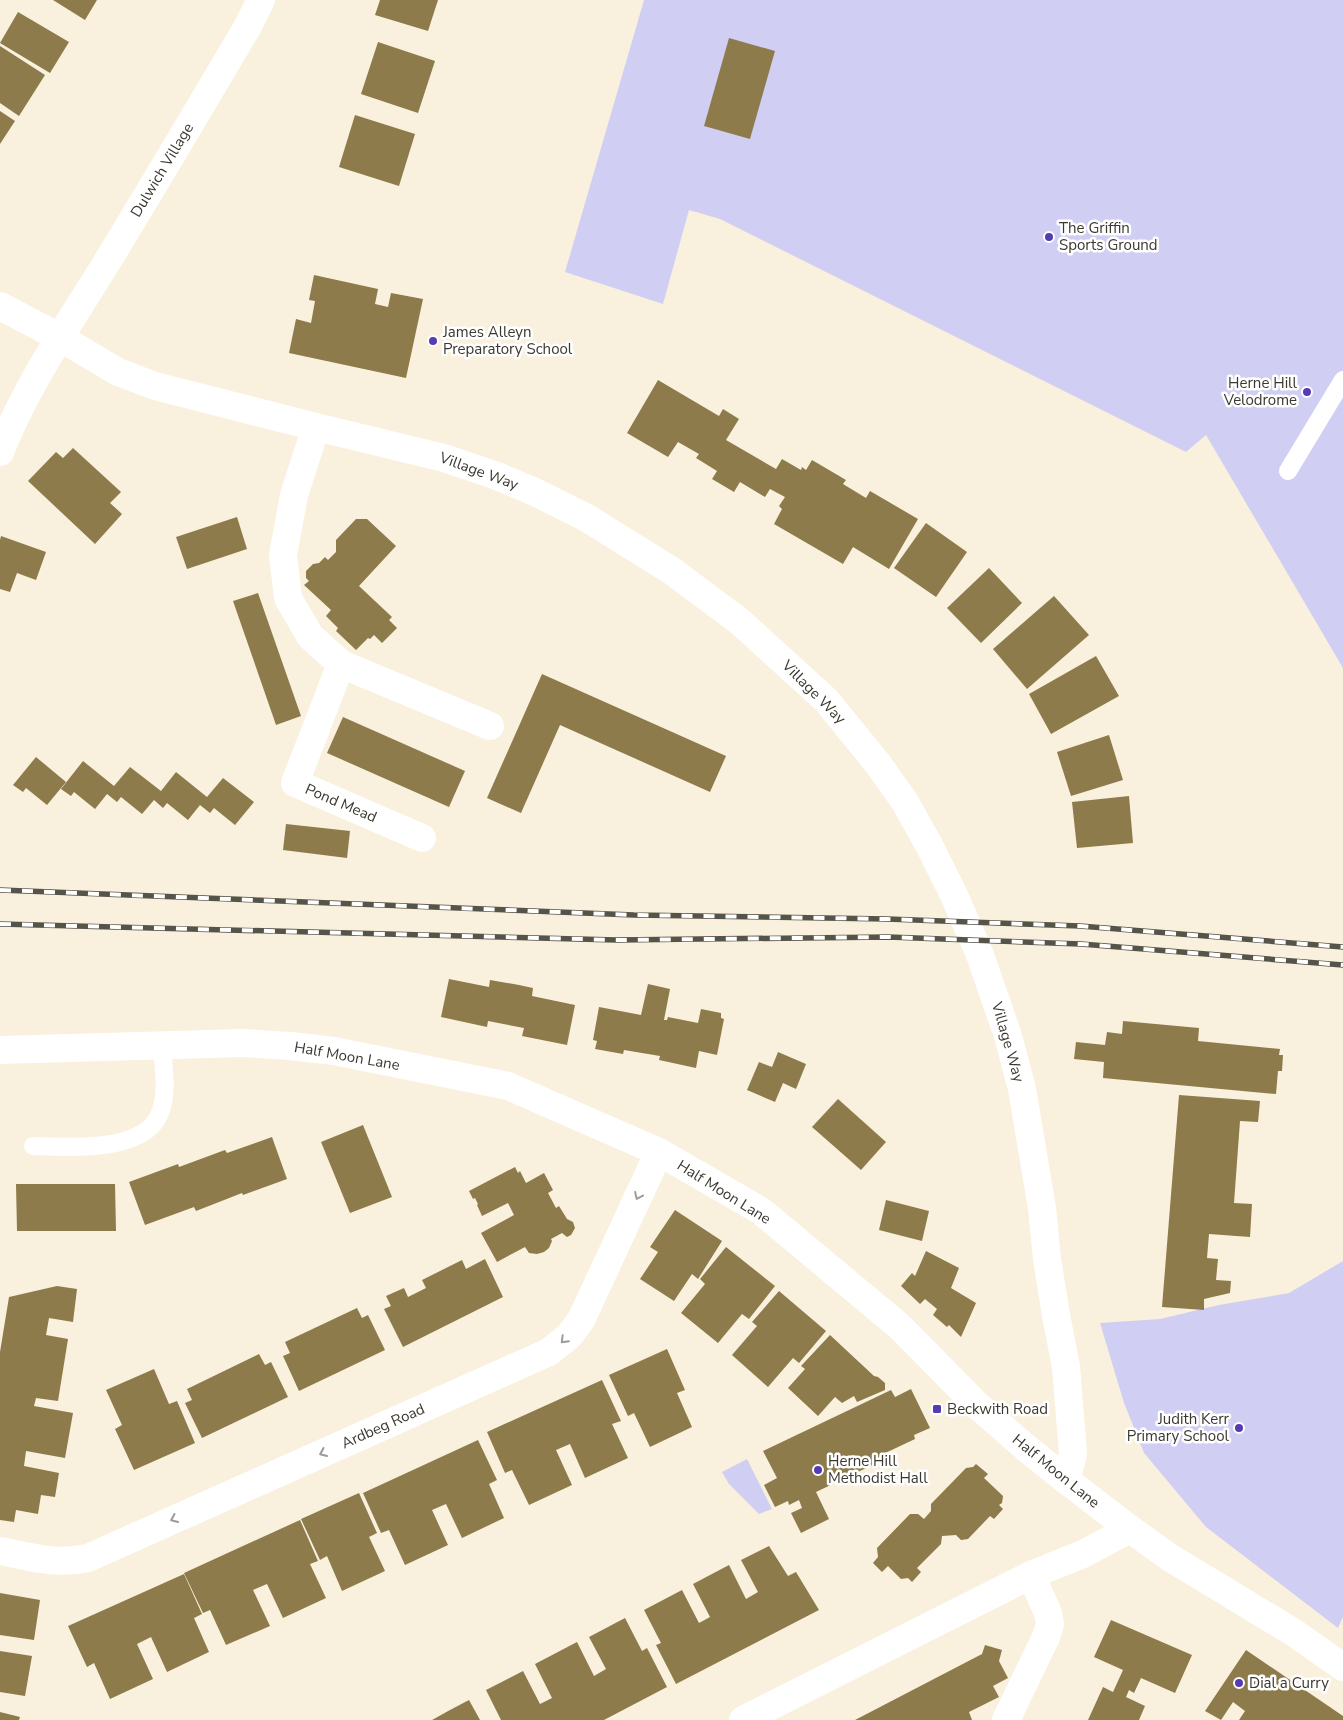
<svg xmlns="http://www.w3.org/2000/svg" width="1343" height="1720" font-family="'Nunito Sans',sans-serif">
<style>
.green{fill:#d0cff3}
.building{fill:#8d7b4b}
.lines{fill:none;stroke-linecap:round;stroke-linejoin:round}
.service{stroke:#fff;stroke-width:18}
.minor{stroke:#fff;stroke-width:28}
.tertiary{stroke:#fff;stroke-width:28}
.primary{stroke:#fff;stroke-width:28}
.rail-casing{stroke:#565349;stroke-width:5.5}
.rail{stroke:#fff;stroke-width:4;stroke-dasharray:11;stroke-linecap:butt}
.oneway{stroke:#9d9c98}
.poi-dot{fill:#563cb3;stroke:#fff;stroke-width:2}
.labels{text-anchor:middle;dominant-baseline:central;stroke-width:5;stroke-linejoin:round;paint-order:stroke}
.street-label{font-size:15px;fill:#3b3830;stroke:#fff}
.poi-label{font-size:15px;fill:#3b3830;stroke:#fff;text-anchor:start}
</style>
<rect width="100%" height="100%" fill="#f9f1dd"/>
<!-- green -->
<g class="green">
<path d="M644,0H1343V668L1206,435L1186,452L720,219L689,210L663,304L565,272Z"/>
<path d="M1343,1261V1617L1338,1628L1206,1527L1144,1453L1124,1403L1100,1323L1160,1319L1219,1305L1289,1293Z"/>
<path d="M747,1459L772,1509L759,1514L729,1484L722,1472Z"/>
</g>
<!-- building -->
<g class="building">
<path d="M53,0H97L85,20Z"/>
<path d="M380,0H438L428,31L375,15Z"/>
<path d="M18,12L69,42L50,73L0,43Z"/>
<path d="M729,38L775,51L750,139L704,126Z"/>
<path d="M378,42L435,61L418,113L361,94Z"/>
<path d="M0,46L45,75L19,116L0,103Z"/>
<path d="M0,111L15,121L0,144Z"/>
<path d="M355,115L415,134L399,186L339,167Z"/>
<path d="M314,275L378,289L375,304L388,307L391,293L423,299L406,378L289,353L296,319L311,323L315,301L309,300Z"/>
<path d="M658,380L719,416L723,409L739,419L726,440L776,469L782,459L801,470L802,467L806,470L812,460L846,480L843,484L866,498L870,491L918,519L889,569L853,547L843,564L774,524L782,509L779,506L785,497L770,489L765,497L740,482L734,492L712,479L717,471L696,458L699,454L678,442L668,457L627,433Z"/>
<path d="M73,448L121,492L110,503L122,514L95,544L28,481L56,452L63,458Z"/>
<path d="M237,517L247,549L187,569L176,537Z"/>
<path d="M356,519H367L396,546L359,586L392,617L389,620L397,628L382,643L374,635L370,639L368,638L356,650L336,631L338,628L326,616L331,610L304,585L309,581L306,578V571L313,564L319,563L325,557L328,560L336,552V540Z"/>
<path d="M926,523L967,552L936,597L894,568Z"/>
<path d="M1,536L46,552L36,580L17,573L10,592L0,589V540Z"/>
<path d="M989,568L1022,603L981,643L947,608Z"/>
<path d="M258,593L301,716L276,725L233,601Z"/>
<path d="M1054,596L1089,635L1027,689L993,649Z"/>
<path d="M1096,656L1119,696L1051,734L1029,694Z"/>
<path d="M542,674L726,756L710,792L560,725L521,813L487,798Z"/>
<path d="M343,717L465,771L449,807L327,753Z"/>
<path d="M1109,735L1123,780L1071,796L1057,752Z"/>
<path d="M36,757L66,782L47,805L26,788L23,792L13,785Z"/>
<path d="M83,761L114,786L130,767L161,791L176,772L207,797L223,778L254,802L235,825L214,808L210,813L200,805L188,820L167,803L163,808L154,800L142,814L121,797L117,802L107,794L95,809L74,792L71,796L61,789Z"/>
<path d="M1129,796L1133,843L1077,848L1072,802Z"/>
<path d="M286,824L350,831L347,858L283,850Z"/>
<path d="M449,979L489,987L490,980L519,985L533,988L532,996L575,1005L567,1045L522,1036L524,1028L488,1021L487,1027L441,1017Z"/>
<path d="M648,984L670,989L664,1020H667L668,1017L698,1023L701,1009L721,1013V1018L724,1019L717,1055L699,1051L696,1068L659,1060L660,1056L624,1050L623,1054L595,1049L597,1041L593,1040L599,1007L641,1015Z"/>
<path d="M1123,1021L1199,1028L1198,1041L1280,1049L1279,1055H1283L1282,1071H1278L1276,1094L1103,1078L1104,1062L1074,1059L1076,1042L1105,1045L1107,1032L1122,1034Z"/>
<path d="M778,1052L806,1064L796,1089L783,1083L775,1102L747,1090L759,1062L772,1067Z"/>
<path d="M1179,1095L1260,1101L1258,1122L1240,1121L1234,1203L1252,1204L1250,1237L1209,1234L1207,1258L1218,1259L1216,1280L1231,1281L1230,1293L1204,1299V1310L1162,1307Z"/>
<path d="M838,1099L886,1142L861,1170L812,1127Z"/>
<path d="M363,1125L392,1197L350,1213L321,1142Z"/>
<path d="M272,1137L287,1179L243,1195L242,1193L196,1211L194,1207L145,1225L129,1182L178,1164L179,1167L225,1150L227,1153Z"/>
<path d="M515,1167L518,1173L520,1171L526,1183L544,1173L553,1190L548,1193L556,1208L559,1206L567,1219L573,1222L575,1228L571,1235L567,1237L562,1233L551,1239L552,1241L549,1248L544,1252L537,1254L529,1253L525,1247L497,1262L481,1233L514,1215L508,1203L482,1216L477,1205L478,1204L475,1198L473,1199L469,1191Z"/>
<path d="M16,1184H115L116,1231H17Z"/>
<path d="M886,1200L929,1211L922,1241L879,1230Z"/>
<path d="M675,1210L722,1241L698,1279L692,1274L674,1301L640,1279L658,1252L650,1247Z"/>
<path d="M726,1247L775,1286L749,1319L742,1314L718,1343L681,1313L705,1284L700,1279Z"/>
<path d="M926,1251L959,1268L951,1288L976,1303L961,1337L949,1325L947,1327L933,1315L937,1309L925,1299L920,1304L901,1286L912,1273L915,1276Z"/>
<path d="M485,1259L503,1297L403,1347L384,1309L391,1306L386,1296L404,1288L408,1297L426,1288L422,1280L462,1260L466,1269Z"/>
<path d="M57,1286L77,1289L73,1322L49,1318L46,1335L68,1339L58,1401L36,1398L34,1406L73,1413L65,1458L26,1451L24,1466L59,1473L55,1497L41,1495L38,1514L16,1510L14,1522L0,1520V1352L9,1297Z"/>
<path d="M779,1291L826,1331L799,1363L793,1358L768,1387L732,1355L757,1326L752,1322Z"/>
<path d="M357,1308L362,1318L368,1315L385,1350L299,1391L283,1356L290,1353L285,1342Z"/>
<path d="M830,1335L874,1376L878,1377L885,1383V1390L857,1402L854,1396L842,1403L835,1397L818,1416L788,1388L805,1369L801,1366Z"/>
<path d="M667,1349L685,1390L677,1393L692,1427L650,1447L634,1413L628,1416L609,1375Z"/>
<path d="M259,1354L265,1365L271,1362L288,1397L202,1438L185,1403L192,1400L187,1389Z"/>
<path d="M154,1369L169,1404L177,1401L195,1443L134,1470L115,1429L122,1425L106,1390Z"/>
<path d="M602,1380L621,1421L612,1424L628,1458L585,1478L570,1444L556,1450L572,1485L529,1505L512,1470L505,1473L487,1432Z"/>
<path d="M911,1389L930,1428L914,1435L915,1439L879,1456L881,1461L816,1492L829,1519L801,1533L791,1513L802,1508L799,1500L789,1505L788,1501L775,1507L764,1485L777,1478L763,1451L891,1390L895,1397Z"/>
<path d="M478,1440L497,1480L489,1484L504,1518L462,1538L446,1504L432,1510L448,1545L405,1565L389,1530L381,1533L363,1493Z"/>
<path d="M976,1464L988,1474L984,1478L1003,1496L1002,1503L999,1505L1003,1509L994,1519L990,1516L968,1539L961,1540L956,1535L942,1536L941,1544L917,1568L921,1572L912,1582L908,1578L901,1579L888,1566L882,1572L873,1563L878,1557L877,1548L910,1514H918L924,1519L931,1511V1504L966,1468L973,1467Z"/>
<path d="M359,1493L377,1533L369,1537L385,1571L342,1591L327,1556L320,1560L301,1519Z"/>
<path d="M300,1520L318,1561L310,1564L326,1598L283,1618L267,1584L253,1590L270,1626L226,1645L210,1610L203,1613L184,1573Z"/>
<path d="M769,1546L788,1576L796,1572L819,1610L676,1684L656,1645L661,1643L644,1610L682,1590L699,1623L710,1617L693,1584L729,1565L746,1599L758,1592L741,1560Z"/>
<path d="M184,1574L202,1614L194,1618L209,1652L167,1672L151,1637L137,1644L153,1679L110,1699L94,1663L87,1667L68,1626Z"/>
<path d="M0,1593L40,1600L34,1640L0,1635Z"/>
<path d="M625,1618L642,1651L647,1648L667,1687L604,1720H501L486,1690L523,1671L540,1704L552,1698L535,1664L577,1642L594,1676L606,1669L589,1637Z"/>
<path d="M1111,1620L1192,1655L1175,1693L1141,1678L1134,1693L1129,1690L1126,1697L1145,1706L1139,1720H1088L1103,1687L1113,1692L1123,1670L1094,1657Z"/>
<path d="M985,1645L1002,1650L999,1661L1008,1678L993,1686L999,1697L969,1712L972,1720H855L982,1654Z"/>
<path d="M1246,1650L1343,1716V1720H1239L1245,1711L1233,1702L1221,1720L1205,1711Z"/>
<path d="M0,1651L32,1656L25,1696L0,1692Z"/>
<path d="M469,1700L480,1720H432L450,1710Z"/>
<path d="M0,1712L20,1717L19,1720H0Z"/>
</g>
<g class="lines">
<!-- service -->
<g class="service">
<path d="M1288,471L1343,380"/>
<path d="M33,1146C68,1147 148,1154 161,1110C168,1090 163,1066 162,1045"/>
</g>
<!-- minor -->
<g class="minor">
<path d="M316,427L294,495L283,555L288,598L310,636L341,664L490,726"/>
<path d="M341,664L295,783L422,838"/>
<path d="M0,1551C31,1557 57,1565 88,1558L549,1352L569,1336L581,1320L659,1152"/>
<path d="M743,1720L1031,1575L1083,1554L1130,1529"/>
<path d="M1006,1720L1046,1637L1050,1624L1048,1613L1031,1575"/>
</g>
<!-- tertiary -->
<g class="tertiary">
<path d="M0,452C26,386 65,330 102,270C152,189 200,107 248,26L261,0"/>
<path d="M0,1050L243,1043L290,1046L334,1051L508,1086L659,1152L761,1211L899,1326L977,1405L1025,1447L1066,1480"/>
</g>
<!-- primary -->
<path class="primary" d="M0,306L59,337L118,372L155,386L316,427L444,458L497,476L535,492L587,518L672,571L739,621L826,700L878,764L905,802L930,847L954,895L980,955L1008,1036L1022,1089L1042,1208L1047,1259L1056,1315L1066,1367L1073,1454L1066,1480L1130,1529L1169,1557L1293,1632L1343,1667"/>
<!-- rail casing -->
<g class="rail-casing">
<g id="rail">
<path d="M0,890L634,915L887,919L1080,926L1343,947"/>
<path d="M0,924L617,940L888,937L1081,944L1343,965"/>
</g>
</g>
<!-- rail -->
<use href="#rail" class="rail"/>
</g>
<!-- one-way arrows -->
<defs><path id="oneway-chevron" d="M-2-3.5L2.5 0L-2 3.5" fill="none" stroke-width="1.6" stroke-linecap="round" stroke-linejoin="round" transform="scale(1.25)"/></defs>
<g class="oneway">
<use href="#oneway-chevron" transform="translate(638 1196) rotate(115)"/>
<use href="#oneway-chevron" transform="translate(564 1340) rotate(135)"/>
<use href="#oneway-chevron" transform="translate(323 1453) rotate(156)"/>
<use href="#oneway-chevron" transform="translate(174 1519) rotate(156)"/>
</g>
<!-- markers -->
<g class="poi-dot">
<circle cx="1049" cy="237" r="5"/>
<circle cx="433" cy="341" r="5"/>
<circle cx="1307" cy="392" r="5"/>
<rect x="932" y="1404" width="10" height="10" rx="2.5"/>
<circle cx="1239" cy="1428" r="5"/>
<circle cx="818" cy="1470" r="5"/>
<circle cx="1239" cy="1683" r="5"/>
</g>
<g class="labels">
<!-- street labels -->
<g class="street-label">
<text transform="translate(162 170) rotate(-59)">Dulwich Village</text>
<text transform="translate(479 471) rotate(20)">Village Way</text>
<text transform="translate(814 692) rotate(45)">Village Way</text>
<text transform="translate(341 803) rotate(23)">Pond Mead</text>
<text transform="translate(1008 1042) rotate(74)">Village Way</text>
<text transform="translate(347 1056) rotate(10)">Half Moon Lane</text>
<text transform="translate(724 1192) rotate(32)">Half Moon Lane</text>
<text transform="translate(383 1426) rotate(-24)">Ardbeg Road</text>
<text transform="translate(1056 1471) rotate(39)">Half Moon Lane</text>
</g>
<!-- poi labels -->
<g class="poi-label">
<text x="1059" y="228">The Griffin<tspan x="1059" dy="17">Sports Ground</tspan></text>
<text x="443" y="332">James Alleyn<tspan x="443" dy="17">Preparatory School</tspan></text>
<text x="1297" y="383" text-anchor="end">Herne Hill<tspan x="1297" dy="17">Velodrome</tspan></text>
<text x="947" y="1409">Beckwith Road</text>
<text x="1229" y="1419" text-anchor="end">Judith Kerr<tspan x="1229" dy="17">Primary School</tspan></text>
<text x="828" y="1461">Herne Hill<tspan x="828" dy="17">Methodist Hall</tspan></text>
<text x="1249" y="1683">Dial a Curry</text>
</g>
</g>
</svg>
